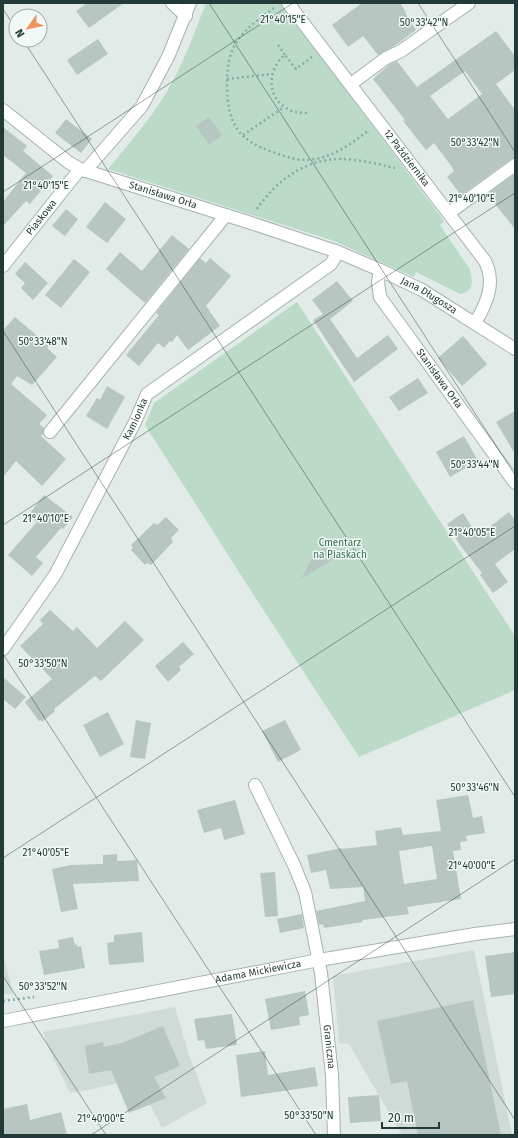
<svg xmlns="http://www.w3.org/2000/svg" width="518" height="1138" font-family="'Fira Sans',sans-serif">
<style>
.built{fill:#d0dbd7}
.green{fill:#bbdbc8}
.building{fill:#b7c6c1;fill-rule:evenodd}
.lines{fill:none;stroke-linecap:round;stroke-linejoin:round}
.minor-casing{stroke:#a5b3b0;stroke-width:14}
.path{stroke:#83ada6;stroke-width:2.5;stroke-dasharray:2 3;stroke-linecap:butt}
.minor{stroke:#fff;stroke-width:12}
.ticks{fill:none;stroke:#233b38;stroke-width:1;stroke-opacity:0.45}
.labels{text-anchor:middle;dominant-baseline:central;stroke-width:3;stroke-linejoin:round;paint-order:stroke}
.street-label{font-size:10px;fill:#233b38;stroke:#f2f8f6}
.park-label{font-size:10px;fill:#2f7050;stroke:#f2f8f6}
.ticks-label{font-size:10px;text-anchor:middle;fill:#233b38;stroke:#f2f8f6;stroke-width:3;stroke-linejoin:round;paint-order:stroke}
</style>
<rect width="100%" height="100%" fill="#e2ebe8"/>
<!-- built -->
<g class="built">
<path d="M474,950L512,1135H402L349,1044L339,1043L333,976Z"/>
<path d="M3,954L13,994H3Z"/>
<path d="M175,1007L188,1052L207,1103L162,1128L137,1079L88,1090L70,1093L49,1049L43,1032Z"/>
</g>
<!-- green -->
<g class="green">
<path d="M206,3H281L444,221L440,225L469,268C473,280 475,291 460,294L416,272L414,277L334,241L108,169C128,144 150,120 166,93C183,65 194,34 206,3Z"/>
<path d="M297,302L515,636V690L359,757L255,597L145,425L154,403Z"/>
</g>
<!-- building -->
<g class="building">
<path d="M87,3H124L89,28L76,11Z"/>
<path d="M362,3H400L406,12L405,13L416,30L394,46L378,55L363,36L348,47L332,25Z"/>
<path d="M496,31L515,56V70L496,84L515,110V158L511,159L461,195L447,177L454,171L452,167L434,143L426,150L403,121L405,120L373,79L390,64L397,61L417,87ZM465,71L482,94L448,119L430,96Z"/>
<path d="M98,39L108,54L77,75L67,60Z"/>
<path d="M209,117L222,135L209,145L196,126Z"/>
<path d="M66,119L92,139L81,153L55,133Z"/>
<path d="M3,127L27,146L23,151L53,176L30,204L26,201L3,226V202L26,173L3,155Z"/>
<path d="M515,174V229L487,194Z"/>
<path d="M105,202L126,219L107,243L86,227Z"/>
<path d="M66,209L78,219L65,236L52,226Z"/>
<path d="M172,235L189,249L145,303L106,269L120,252L142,271Z"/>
<path d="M200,258L206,263L210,258L231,276L206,306L220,326L188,350L177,335L172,342L170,341L164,348L158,343L139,366L126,355L159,315L156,313Z"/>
<path d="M74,259L90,272L61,308L45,295Z"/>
<path d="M25,262L48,283L33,300L21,288L25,283L15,274Z"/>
<path d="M337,281L353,301L330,319L357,358L388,335L398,349L354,382L313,320L323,314L312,300Z"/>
<path d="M15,317L49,346L47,348L57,357L32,385L17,376L11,384L47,415L39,424L44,428L43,434L41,436L66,459L42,486L16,461L3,477V330Z"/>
<path d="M463,336L487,364L462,386L438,358Z"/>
<path d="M418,378L428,393L399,411L389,397Z"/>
<path d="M107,386L125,397L107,429L86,416L97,398L100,400Z"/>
<path d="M515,411V454L496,422Z"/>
<path d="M464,436L478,461L450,477L436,452Z"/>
<path d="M44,495L73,517L63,529L61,528L36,557L43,563L32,576L8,555L37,522L34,520L35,517L30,513Z"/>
<path d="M509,512L515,520V549L495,564L508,582L493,593L480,575L482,573L460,545L447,524L463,513L478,536Z"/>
<path d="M166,517L179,530L171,538L173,542L151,565L147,563L145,565L131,550L133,548L131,545L154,523L157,525Z"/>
<path d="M327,546L335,558L301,579L315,553Z"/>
<path d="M50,610L73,631L77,627L97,648L125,621L144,640L101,681L95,676L54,709L55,711L42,722L41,720L39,721L25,702L52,679L20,646L43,624L40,620Z"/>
<path d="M183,642L194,654L179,667L181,670L168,682L155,666Z"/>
<path d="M3,677L26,697L15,709L3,699Z"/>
<path d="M108,712L124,744L100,757L83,725Z"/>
<path d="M136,720L151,723L145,759L130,757Z"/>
<path d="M285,720L301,750L278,762L262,731Z"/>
<path d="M468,795L473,818L482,816L485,833L466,836L467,841L460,842L461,850L453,851L461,899L407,907L409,914L362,920L363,922L324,928L323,924L319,925L316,911L365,901L363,887L330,889L326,870L311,873L307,855L342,848V849L377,845L375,831L401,827L403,835L441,831L436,800ZM432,846L437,879L404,884L399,851Z"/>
<path d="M235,800L245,834L224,840L221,828L204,833L197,810Z"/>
<path d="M117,854V861L137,860L139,881L73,884L78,909L61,912L52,869L71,865L103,864V855Z"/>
<path d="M275,872L278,916L265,917L260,873Z"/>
<path d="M302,914L304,928L280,933L277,919Z"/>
<path d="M142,932L144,962L109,965L107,943L114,942V935Z"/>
<path d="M73,937L75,945L77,944V947L81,946L85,968L44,975L39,951L59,948L58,940Z"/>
<path d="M515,952V994L491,997L485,956Z"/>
<path d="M305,991L309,1015L299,1017L300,1025L271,1030L265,999Z"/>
<path d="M473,1000L501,1135H418L407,1081L391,1084L377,1021Z"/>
<path d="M232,1014L237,1045L206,1049L204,1040L198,1041L194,1019Z"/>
<path d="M163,1026L180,1066L154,1077L166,1098L129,1113L111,1070L89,1074L85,1046L103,1042L104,1047L122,1043Z"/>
<path d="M265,1051L268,1075L315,1067L318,1086L241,1097L236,1055Z"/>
<path d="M379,1095L381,1121L350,1123L348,1097Z"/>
<path d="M27,1104L30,1120L61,1112L67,1135H3V1109Z"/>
</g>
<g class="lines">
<!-- minor casing -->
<g class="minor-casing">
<g id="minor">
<path d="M172,3L186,16"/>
<path id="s1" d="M288,3L485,261C496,283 487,303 475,323"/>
<path d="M351,84L386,58L401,51L469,3"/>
<path id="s2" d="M3,110L68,162L80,169L251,223L338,252L380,270L422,290L515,349"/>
<path d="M85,171L142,106L168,57L190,3"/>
<path d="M449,213L515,165"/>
<path id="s3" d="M3,266L80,169"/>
<path id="s4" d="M380,270L378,282L380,297L515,483"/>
<path d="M50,432L226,215"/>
<path id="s5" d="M3,649L55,575L135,422L147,394L331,264L338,252"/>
<path id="s6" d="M255,785L294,865L305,892L321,973L332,1075L334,1135"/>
<path id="s7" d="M3,1021L319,960L475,934L515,929"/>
</g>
</g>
<!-- path -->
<g class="path">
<path d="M274,8C261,18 245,28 236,43C228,56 227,71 227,87C228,123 237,140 273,152C287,157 300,162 315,159C335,156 352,143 368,131"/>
<path d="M278,45L285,55"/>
<path d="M227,79L272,74"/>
<path d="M307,113C299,113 292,112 286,108C266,96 268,68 285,55L296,69L312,57"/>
<path d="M243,135L284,107"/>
<path d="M257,209C276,181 305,159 340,159C358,159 377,164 395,168"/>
<path d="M3,1001L34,997"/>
</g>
<!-- minor -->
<use href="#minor" class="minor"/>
</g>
<!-- ticks -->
<path class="ticks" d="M209,3L515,475M418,3L515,152M3,9L16,29M23,40L515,797M3,192L293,3M3,331L515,1120M3,525L515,193M3,654L316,1135M3,858L515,526M3,976L106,1135M91,1135L515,859"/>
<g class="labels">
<!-- street labels -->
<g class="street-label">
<text stroke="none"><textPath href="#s1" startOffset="195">12 Października</textPath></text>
<text stroke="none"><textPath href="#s2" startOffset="184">Stanisława Orła</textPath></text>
<text stroke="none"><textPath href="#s3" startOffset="62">Piaskowa</textPath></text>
<text stroke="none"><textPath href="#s2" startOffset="469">Jana Długosza</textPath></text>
<text stroke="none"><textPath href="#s4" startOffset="128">Stanisława Orła</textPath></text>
<text stroke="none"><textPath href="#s5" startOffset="266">Kamionka</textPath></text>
<text stroke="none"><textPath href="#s7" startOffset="260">Adama Mickiewicza</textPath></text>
<text stroke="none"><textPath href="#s6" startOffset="275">Graniczna</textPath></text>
</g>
<!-- park labels -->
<g class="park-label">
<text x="340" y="543">Cmentarz<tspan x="340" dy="12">na Piaskach</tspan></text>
</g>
</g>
<g class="ticks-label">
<text x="283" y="23">21°40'15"E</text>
<text x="424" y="26">50°33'42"N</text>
<text x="475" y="146">50°33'42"N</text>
<text x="46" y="189">21°40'15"E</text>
<text x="472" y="202">21°40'10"E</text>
<text x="43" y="345">50°33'48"N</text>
<text x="475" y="468">50°33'44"N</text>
<text x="46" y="522">21°40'10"E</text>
<text x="472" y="536">21°40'05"E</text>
<text x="43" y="667">50°33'50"N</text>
<text x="475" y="791">50°33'46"N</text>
<text x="46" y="856">21°40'05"E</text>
<text x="472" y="869">21°40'00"E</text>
<text x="43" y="990">50°33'52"N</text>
<text x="309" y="1119">50°33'50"N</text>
<text x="101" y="1122">21°40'00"E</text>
</g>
<!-- border -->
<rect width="518" height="1138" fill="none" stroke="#233b38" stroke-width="8"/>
<!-- north arrow -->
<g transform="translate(28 28) rotate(237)"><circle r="19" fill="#f2f8f6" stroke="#9facaa"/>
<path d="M0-3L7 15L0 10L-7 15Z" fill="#eb945f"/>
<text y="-6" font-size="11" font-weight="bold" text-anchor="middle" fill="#233b38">N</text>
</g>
<!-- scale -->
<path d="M382 1122v6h57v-6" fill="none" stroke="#233b38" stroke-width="2"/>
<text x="388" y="1122" font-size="12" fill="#233b38" stroke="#f2f8f6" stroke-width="3" paint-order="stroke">20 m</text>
</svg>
